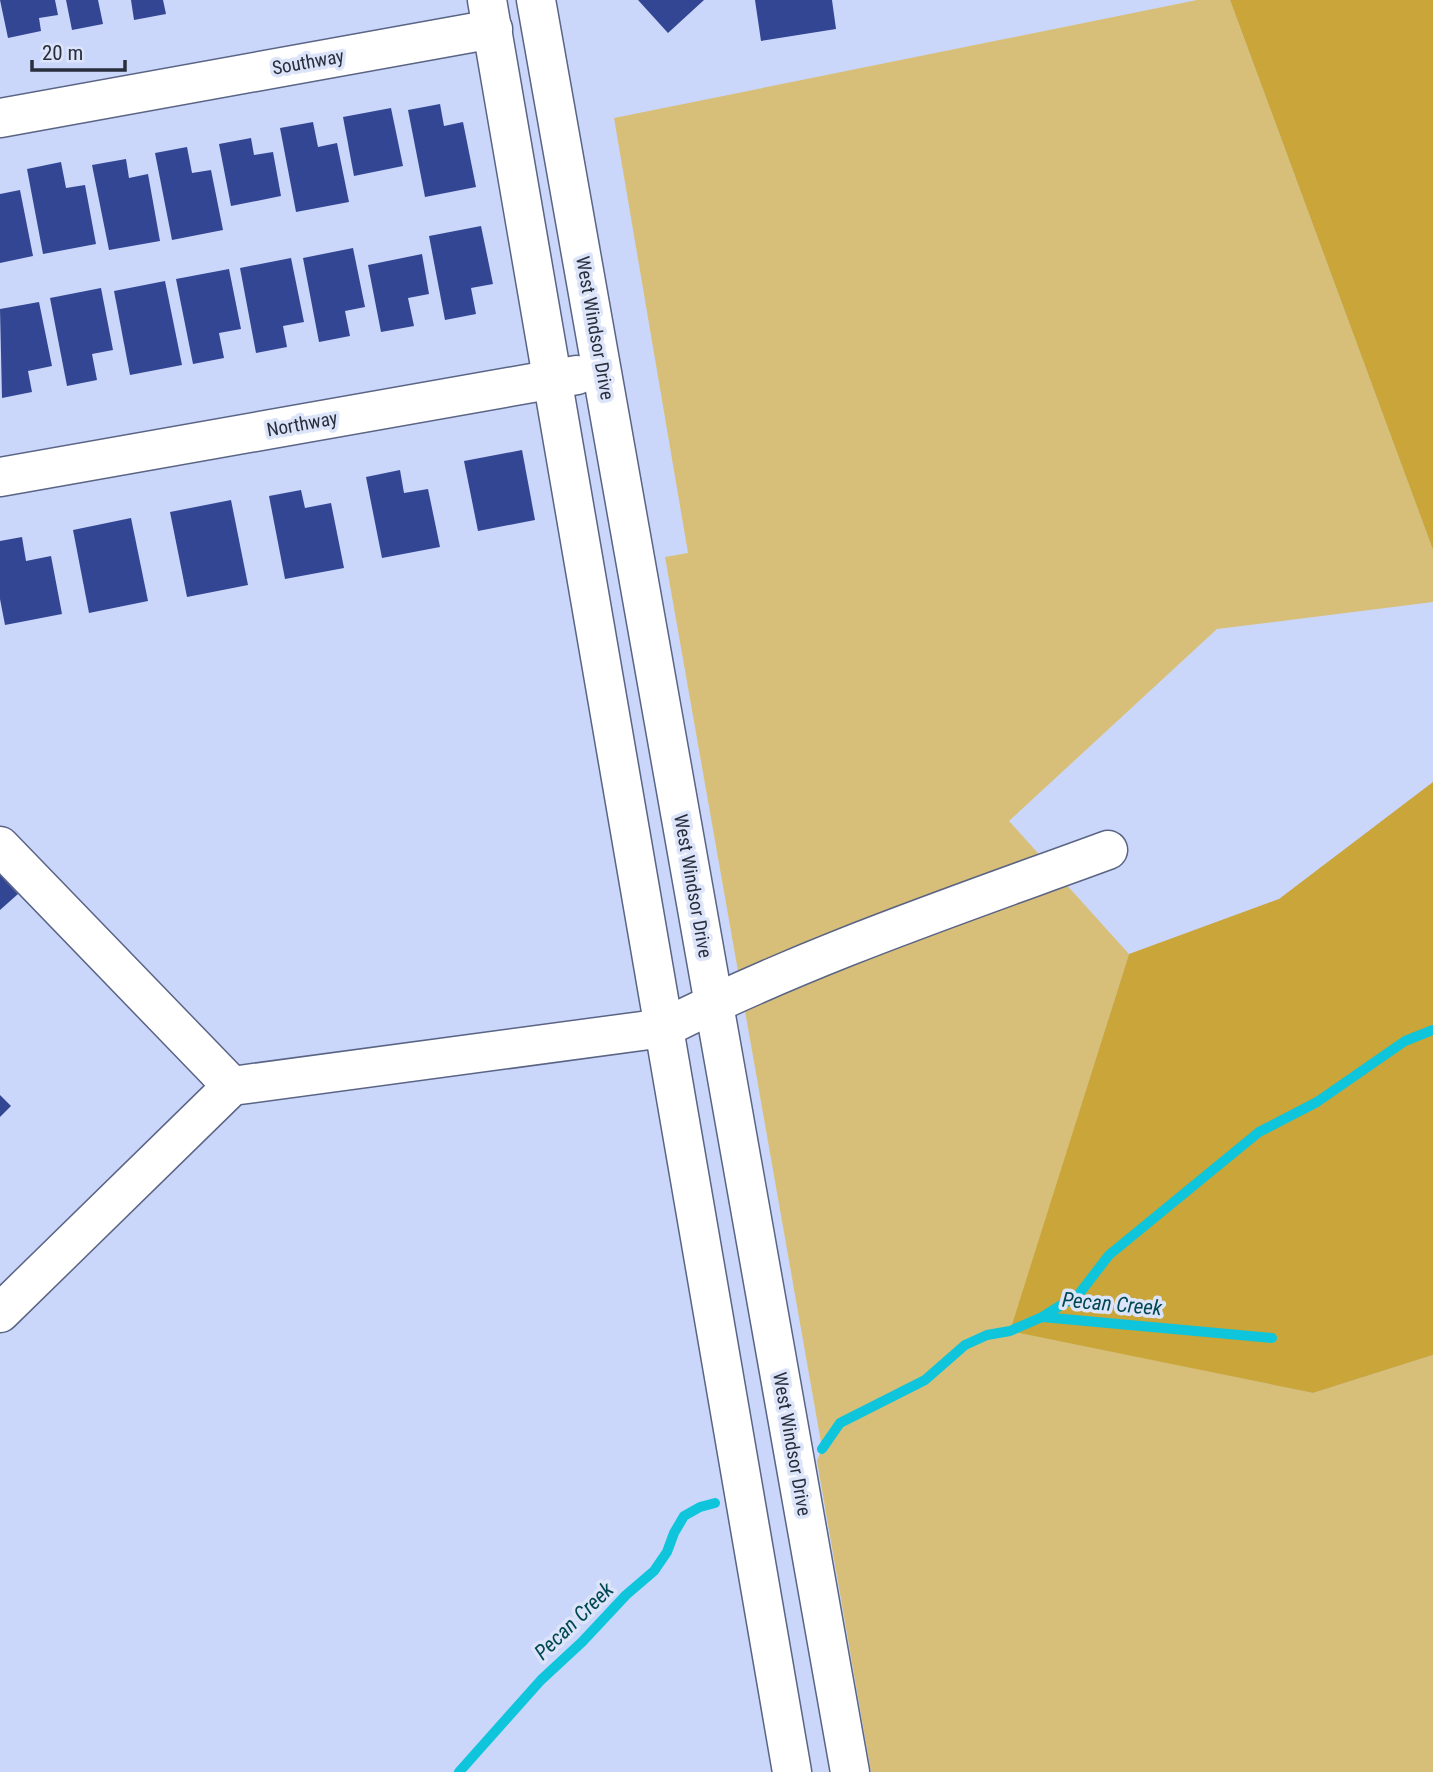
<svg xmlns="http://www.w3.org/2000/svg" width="1433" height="1772" font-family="'Roboto Condensed',sans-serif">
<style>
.green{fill:#d8bf79}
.forest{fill:#c9a53a}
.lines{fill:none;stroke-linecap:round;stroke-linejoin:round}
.stream{stroke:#0ec5dc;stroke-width:10}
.building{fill:#334693}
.minor-casing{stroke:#5a6484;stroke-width:41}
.minor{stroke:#fff;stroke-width:38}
.labels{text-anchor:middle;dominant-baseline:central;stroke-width:7;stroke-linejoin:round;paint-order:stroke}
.street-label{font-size:19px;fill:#292e3c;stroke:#dce4fa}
.water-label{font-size:21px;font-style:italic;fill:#004851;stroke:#dce4fa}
</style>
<rect width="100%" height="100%" fill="#cad7fa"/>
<!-- green -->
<path class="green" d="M1197,0H1230L1433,550V602L1217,629L1009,821L1129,954L1011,1330L1313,1393L1433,1355V1772H871L817,1461L822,1448L665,557L688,553L614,118Z"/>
<!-- forest -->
<g class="forest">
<path d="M1230,0H1433V550Z"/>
<path d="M1433,782V1355L1313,1393L1010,1331L1129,954L1279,899Z"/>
</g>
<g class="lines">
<!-- stream -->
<g class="stream">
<path d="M1042,1317L1079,1294L1109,1255L1259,1132L1317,1102L1405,1041L1433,1030"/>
<path d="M822,1449L840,1423L925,1380L965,1345L987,1335L1010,1331L1042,1317L1272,1338"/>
<path d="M459,1772L541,1680L582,1642L626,1595L654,1571L667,1552L674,1533L684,1516L700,1507L715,1503"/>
</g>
</g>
<!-- building -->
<g class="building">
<path d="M0,0H55L58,15L39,18L41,31L8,38Z"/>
<path d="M66,0H98L103,24L72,30Z"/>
<path d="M131,0H163L166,14L134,20Z"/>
<path d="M638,0H704L668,33Z"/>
<path d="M755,0H832L836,29L761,41Z"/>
<path d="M440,104L444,126L463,122L476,187L425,197L408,110Z"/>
<path d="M391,108L403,166L354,176L343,117Z"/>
<path d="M313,122L318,147L337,143L349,202L296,212L280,128Z"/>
<path d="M251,138L254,155L273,152L281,196L231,206L219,144Z"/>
<path d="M187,147L192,173L211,170L223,230L172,240L155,153Z"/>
<path d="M126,159L129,178L148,174L160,241L109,250L92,165Z"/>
<path d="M61,162L66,188L85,185L96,244L43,254L27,169Z"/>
<path d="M20,190L33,256L0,263V194Z"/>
<path d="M481,226L493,284L471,288L476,314L445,320L429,236Z"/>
<path d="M353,248L365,307L345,311L350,336L319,342L303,258Z"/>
<path d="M422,254L429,294L408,298L414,326L381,332L368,265Z"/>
<path d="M291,258L304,322L283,326L287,347L256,353L240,268Z"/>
<path d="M229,269L241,329L219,333L224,358L193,364L176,279Z"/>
<path d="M165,281L182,365L130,375L114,291Z"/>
<path d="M101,288L113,350L92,354L97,380L67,386L50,298Z"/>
<path d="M39,302L52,366L28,371L32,392L2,398L0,309Z"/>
<path d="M522,450L535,520L478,531L464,461Z"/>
<path d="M400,470L404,493L428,489L440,547L382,558L366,477Z"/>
<path d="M301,490L305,508L331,503L344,568L285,579L269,496Z"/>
<path d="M231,500L248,585L187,597L170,512Z"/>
<path d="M131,518L148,601L89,613L73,530Z"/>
<path d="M22,537L26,561L51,556L62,614L5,625L0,599V541Z"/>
<path d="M0,875L18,894L0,910Z"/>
<path d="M0,1095L11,1106L0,1117Z"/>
</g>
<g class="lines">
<!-- minor casing -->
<g class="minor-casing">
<g id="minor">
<path d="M487,0L792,1772"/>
<path d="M536,0L850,1772"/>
<path d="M0,118L493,29"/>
<path d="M0,477L577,375"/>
<path d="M0,846L232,1086"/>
<path d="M0,1313L232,1086L664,1028C806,956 958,905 1108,850"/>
</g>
</g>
<!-- minor -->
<use href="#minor" class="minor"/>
</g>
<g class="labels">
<!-- street labels -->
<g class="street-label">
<text transform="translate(308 62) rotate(-10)">Southway</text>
<text transform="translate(595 328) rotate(80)">West Windsor Drive</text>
<text transform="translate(302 424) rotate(-10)">Northway</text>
<text transform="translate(693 886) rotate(80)">West Windsor Drive</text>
<text transform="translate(792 1444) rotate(80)">West Windsor Drive</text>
</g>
<!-- water labels -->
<g class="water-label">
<text transform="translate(1112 1304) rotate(5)">Pecan Creek</text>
<text transform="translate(574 1621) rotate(-44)">Pecan Creek</text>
</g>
</g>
<!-- scale -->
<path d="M32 60v10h93v-10" fill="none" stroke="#292e3c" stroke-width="3.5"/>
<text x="42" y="60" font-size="21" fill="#292e3c" stroke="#dce4fa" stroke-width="5" paint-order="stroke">20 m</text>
</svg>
